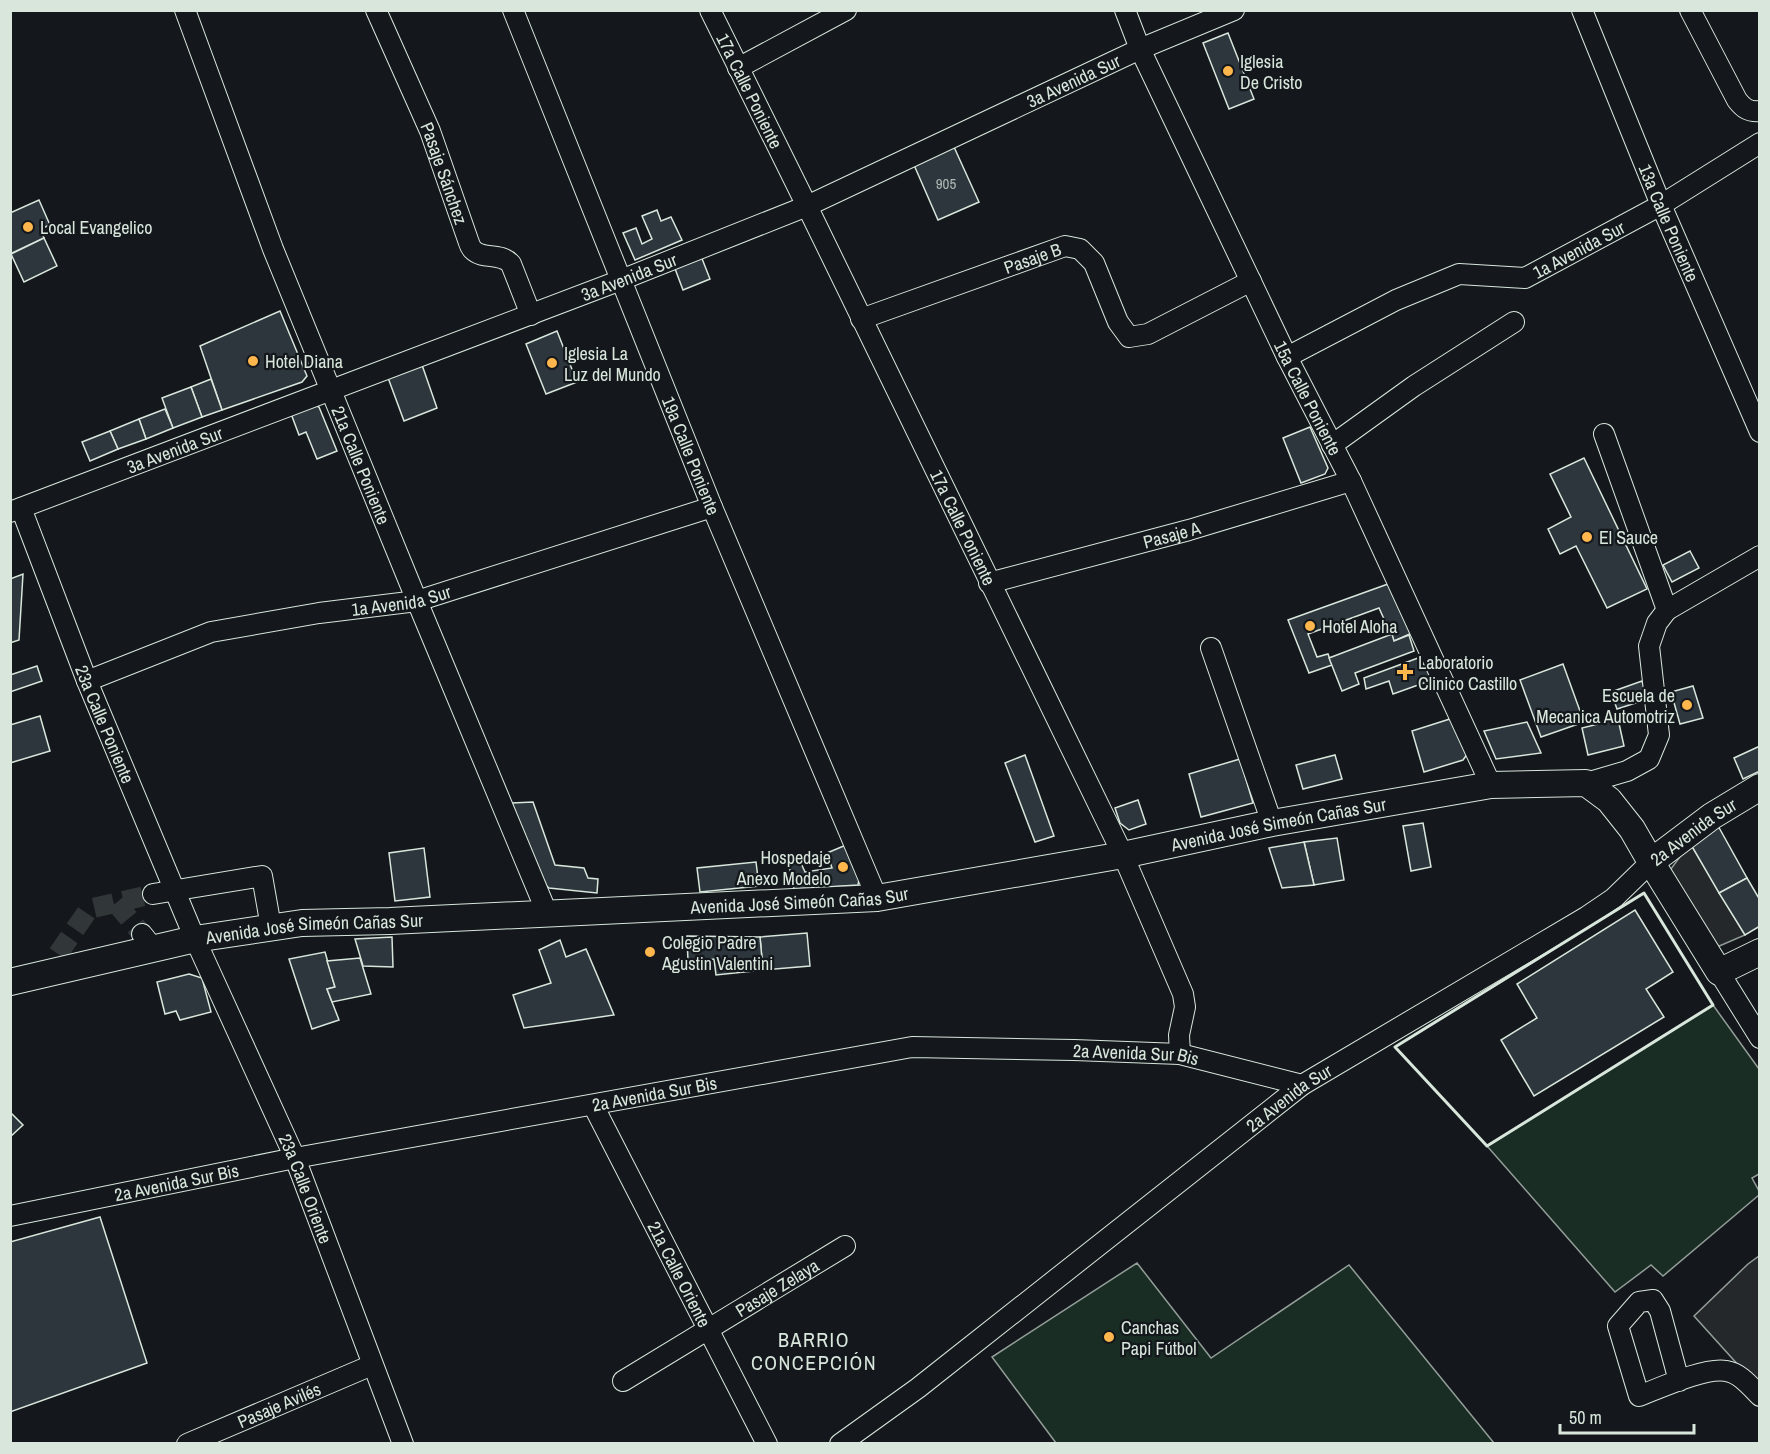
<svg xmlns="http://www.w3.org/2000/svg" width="1770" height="1454" font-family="'Archivo Narrow',sans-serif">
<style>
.green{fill:#1a2d24;stroke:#939e99;stroke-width:1.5}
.parking{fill:#24282b;stroke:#939e99;stroke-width:1.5}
.building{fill:#2c363c;stroke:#d8e6dc;stroke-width:1.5}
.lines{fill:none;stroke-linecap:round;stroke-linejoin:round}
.minor-tunnel{stroke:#313739;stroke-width:20;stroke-dasharray:20 10;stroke-linecap:butt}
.minor-casing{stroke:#d8e6dc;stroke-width:22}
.major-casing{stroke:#d8e6dc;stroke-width:28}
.minor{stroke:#14181c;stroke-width:20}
.major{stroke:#14181c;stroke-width:26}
.wall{stroke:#d8e6dc;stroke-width:3}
.poi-dot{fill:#ffb74d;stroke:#14181c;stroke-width:2}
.labels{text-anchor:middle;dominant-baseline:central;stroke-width:4.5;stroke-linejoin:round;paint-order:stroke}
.number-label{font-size:15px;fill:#adbab4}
.poi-label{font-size:18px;fill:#d8e6dc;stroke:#14181c;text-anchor:start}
.street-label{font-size:18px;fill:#d8e6dc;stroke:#14181c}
.neighbourhood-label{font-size:20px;letter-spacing:1.5px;fill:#d8e6dc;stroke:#14181c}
</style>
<rect width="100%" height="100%" fill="#14181c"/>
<!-- green -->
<g class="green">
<path d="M1713,1005L1759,1069V1174L1752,1178L1759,1191V1195L1663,1276L1651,1265L1615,1292L1487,1146Z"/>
<path d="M1137,1263L1211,1358L1349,1265L1494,1443H1056L992,1357Z"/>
</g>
<!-- parking -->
<g class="parking">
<path d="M1690,843L1745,935L1717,947L1668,873Z"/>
<path d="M1759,1256V1388L1694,1316L1748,1264Z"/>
</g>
<!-- building -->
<g class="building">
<path d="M1228,33L1254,99L1229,109L1203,43Z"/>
<path d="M954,147L979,202L938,220L914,165Z"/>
<path d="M39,200L50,225L40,229L44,238L10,254V213Z"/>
<path d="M657,210L661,221L671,217L682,240L635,260L623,233L636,228L642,244L652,239L642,216Z"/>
<path d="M44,238L57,266L24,282L11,254Z"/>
<path d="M701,256L710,279L683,290L674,266Z"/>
<path d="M280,311L307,376L302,382L222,410L200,346Z"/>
<path d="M557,331L577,382L546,394L526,344Z"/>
<path d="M421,362L437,408L404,421L387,375Z"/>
<path d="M211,379L222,410L202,417L191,387Z"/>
<path d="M191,387L202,417L173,428L162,398Z"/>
<path d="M314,405L319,407L337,451L317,459L306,432L299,435L290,411Z"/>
<path d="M165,409L173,428L146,439L139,419Z"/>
<path d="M139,419L146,439L118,449L110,431Z"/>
<path d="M1310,427L1328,468L1325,474L1301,483L1283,438Z"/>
<path d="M110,431L118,449L90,461L82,442Z"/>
<path d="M1584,458L1647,589L1607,608L1576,546L1560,554L1548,529L1571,517L1550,474Z"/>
<path d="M1690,551L1699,568L1672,582L1663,565Z"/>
<path d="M23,574L19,640L10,643V579Z"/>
<path d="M1388,584L1412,633L1394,641L1379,608L1308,634L1317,657L1328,654L1332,665L1309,673L1288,620Z"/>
<path d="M1392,634L1394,641L1409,635L1414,651L1355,673L1359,684L1342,691L1329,658Z"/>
<path d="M1418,658L1421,665L1425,664L1432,680L1393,694L1389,681L1366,689L1364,678Z"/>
<path d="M1563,664L1584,722L1541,737L1520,680Z"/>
<path d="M37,666L42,681L10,692V675Z"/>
<path d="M1642,681L1648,699L1617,709L1611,692Z"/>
<path d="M1693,686L1703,718L1680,724L1671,692Z"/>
<path d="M40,716L50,751L10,763V725Z"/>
<path d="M1453,718L1468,753L1463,760L1424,772L1412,731Z"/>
<path d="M1618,719L1624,746L1588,755L1582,728Z"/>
<path d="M1527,722L1541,753L1496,759L1484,731Z"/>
<path d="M1760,746V771L1743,779L1734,758Z"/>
<path d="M1025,755L1054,836L1035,842L1005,763Z"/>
<path d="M1335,755L1342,779L1303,789L1296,765Z"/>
<path d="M1240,759L1253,803L1201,817L1189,774Z"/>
<path d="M1138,800L1146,824L1129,830L1120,823L1115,808Z"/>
<path d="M533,802L555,865L584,868L588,878L598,879L597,893L549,888L539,879L512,803Z"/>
<path d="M1423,823L1431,867L1411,871L1403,826Z"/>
<path d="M1717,824L1747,878L1719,893L1690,843Z"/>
<path d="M1337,838L1344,880L1314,885L1304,842Z"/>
<path d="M1304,842L1314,885L1282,888L1269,848Z"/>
<path d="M846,845L859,879L858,885L794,889L789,866L800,861L805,872L832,868L827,853Z"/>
<path d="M424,848L430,897L395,901L389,853Z"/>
<path d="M756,862L759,886L700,892L697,868Z"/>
<path d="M1747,878L1760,900V926L1745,935L1719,893Z"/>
<path d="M1635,910L1673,972L1646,989L1664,1017L1534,1096L1501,1040L1537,1018L1517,984Z"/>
<path d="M807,933L810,966L763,970L760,937Z"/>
<path d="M687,936L760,937L763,970L716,975L714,959L688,962Z"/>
<path d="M392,937L393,967L363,966L355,939Z"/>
<path d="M560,940L566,957L586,949L614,1015L524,1028L513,995L551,983L539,950Z"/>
<path d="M325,952L335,987L327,989L339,1020L312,1029L289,959Z"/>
<path d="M360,958L371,994L332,1002L327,989L335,987L327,961Z"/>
<path d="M189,974L202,978L211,1012L180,1020L176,1011L165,1014L157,982Z"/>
<path d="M10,1112L23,1125L10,1137Z"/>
<path d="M100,1217L147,1363L10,1412V1242Z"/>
</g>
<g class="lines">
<!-- minor-tunnel -->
<g class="minor-tunnel">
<path d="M116,903L142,934"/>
<path d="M58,954L89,909L153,894"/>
</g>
<!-- minor casing -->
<g class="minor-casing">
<g id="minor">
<path id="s1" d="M185,10L273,249L417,601L547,913"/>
<path id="s2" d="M376,10L430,131L468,240C469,243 470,247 473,250C483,260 501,252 511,264L531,315"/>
<path id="s3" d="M513,10L712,507L877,898"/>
<path id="s4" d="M710,10L807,206L1123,855L1183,994L1185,1007L1179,1035L1180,1054"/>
<path id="s5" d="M1125,10L1140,49L1287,357L1351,481L1491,785"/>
<path id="s6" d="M1582,10L1661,205L1760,432"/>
<path d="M1690,10L1737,100C1744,109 1749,112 1760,111"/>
<path d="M738,68L846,10"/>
<path id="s7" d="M861,319L1065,246L1080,249L1094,263L1118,322L1129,337L1148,334L1251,281"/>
<path id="s8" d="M1287,357L1396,300L1459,274L1525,278L1661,205L1760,143"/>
<path d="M1604,434L1667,610"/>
<path d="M1332,445L1414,386L1514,322"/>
<path id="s9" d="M21,508L87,681L195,939L295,1158L403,1444"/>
<path id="s10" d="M10,512L621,280L807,206L1140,49L1234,10"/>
<path id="s11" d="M989,583L1189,530L1351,481"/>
<path d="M1211,648L1272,823"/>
<path id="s12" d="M87,681L211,632L319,613L417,601L712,507"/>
<path d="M1586,783L1627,771L1649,759L1659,735L1649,646L1657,623L1667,610L1760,556"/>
<path d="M153,894L262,876L271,927"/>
<path d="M142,934L154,949"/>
<path d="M1719,972L1760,1038"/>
<path id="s13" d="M593,1105L767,1444"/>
<path id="s14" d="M10,1216L295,1158L912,1047L1074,1050L1180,1054L1302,1085"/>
<path id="s15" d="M623,1381L845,1246"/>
<path d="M1679,1381L1660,1311L1653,1300L1639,1302L1618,1326L1639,1396C1660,1388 1705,1367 1726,1371C1740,1373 1750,1386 1760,1396"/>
<path id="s16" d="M187,1444L372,1365"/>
<path id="s17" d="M840,1444L918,1388L1302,1085L1586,917L1614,898L1651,862"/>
</g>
</g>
<!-- major casing -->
<g class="major-casing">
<g id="major">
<path id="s18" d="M1651,862L1712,816L1760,787"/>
<path id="s19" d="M10,982L195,939L302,923L390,921L877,898L1123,855L1272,823L1491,785L1586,783L1609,800L1632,829L1651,862L1719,972L1760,952"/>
</g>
</g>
<!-- minor -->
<use href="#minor" class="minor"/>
<!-- major -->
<use href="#major" class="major"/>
<!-- wall -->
<path class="wall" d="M1644,893L1713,1005L1487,1146L1395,1047Z"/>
</g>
<!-- markers -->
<g class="poi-dot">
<circle cx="1228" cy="71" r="6"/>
<circle cx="28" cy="227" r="6"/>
<circle cx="253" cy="361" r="6"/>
<circle cx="552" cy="363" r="6"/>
<circle cx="1587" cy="537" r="6"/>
<circle cx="1310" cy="626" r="6"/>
<path d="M1402 663h6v6h6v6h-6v6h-6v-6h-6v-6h6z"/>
<circle cx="1687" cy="705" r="6"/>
<circle cx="843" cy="867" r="6"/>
<circle cx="650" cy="952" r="6"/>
<circle cx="1109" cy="1337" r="6"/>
</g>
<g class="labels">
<!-- number labels -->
<g class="number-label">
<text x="946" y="183">905</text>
</g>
<!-- poi labels -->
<g class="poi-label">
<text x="1240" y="61">Iglesia<tspan x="1240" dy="21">De Cristo</tspan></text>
<text x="40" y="227">Local Evangelico</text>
<text x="564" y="353">Iglesia La<tspan x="564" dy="21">Luz del Mundo</tspan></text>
<text x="265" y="361">Hotel Diana</text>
<text x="1599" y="537">El Sauce</text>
<text x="1322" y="626">Hotel Aloha</text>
<text x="1418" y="662">Laboratorio<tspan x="1418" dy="21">Clinico Castillo</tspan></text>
<text x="1675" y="695" text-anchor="end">Escuela de<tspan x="1675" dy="21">Mecanica Automotriz</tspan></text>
<text x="831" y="857" text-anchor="end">Hospedaje<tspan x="831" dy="21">Anexo Modelo</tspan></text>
<text x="662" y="942">Colegio Padre<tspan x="662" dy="21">Agustin Valentini</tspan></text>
<text x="1121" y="1327">Canchas<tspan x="1121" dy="21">Papi Fútbol</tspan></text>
</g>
<!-- street labels -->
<g class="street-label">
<text stroke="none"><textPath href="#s10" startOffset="1148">3a Avenida Sur</textPath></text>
<text stroke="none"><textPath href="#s4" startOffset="90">17a Calle Poniente</textPath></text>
<text stroke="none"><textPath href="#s2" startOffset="177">Pasaje Sánchez</textPath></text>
<text stroke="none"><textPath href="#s6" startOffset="230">13a Calle Poniente</textPath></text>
<text stroke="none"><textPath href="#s8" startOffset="318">1a Avenida Sur</textPath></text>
<text stroke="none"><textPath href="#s7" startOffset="182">Pasaje B</textPath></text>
<text stroke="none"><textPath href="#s10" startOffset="662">3a Avenida Sur</textPath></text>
<text stroke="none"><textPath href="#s5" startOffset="429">15a Calle Poniente</textPath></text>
<text stroke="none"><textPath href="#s10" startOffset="176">3a Avenida Sur</textPath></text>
<text stroke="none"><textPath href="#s3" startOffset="480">19a Calle Poniente</textPath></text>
<text stroke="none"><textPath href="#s1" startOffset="488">21a Calle Poniente</textPath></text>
<text stroke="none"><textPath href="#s4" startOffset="576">17a Calle Poniente</textPath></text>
<text stroke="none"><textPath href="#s11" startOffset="189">Pasaje A</textPath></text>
<text stroke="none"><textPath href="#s12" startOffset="326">1a Avenida Sur</textPath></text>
<text stroke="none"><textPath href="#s9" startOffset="232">23a Calle Poniente</textPath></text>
<text stroke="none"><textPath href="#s19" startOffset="1282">Avenida José Simeón Cañas Sur</textPath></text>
<text stroke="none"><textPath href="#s18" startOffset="52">2a Avenida Sur</textPath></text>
<text stroke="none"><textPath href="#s19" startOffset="796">Avenida José Simeón Cañas Sur</textPath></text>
<text stroke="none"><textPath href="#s19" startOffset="310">Avenida José Simeón Cañas Sur</textPath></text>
<text stroke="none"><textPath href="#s14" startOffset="1142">2a Avenida Sur Bis</textPath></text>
<text stroke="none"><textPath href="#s14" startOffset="656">2a Avenida Sur Bis</textPath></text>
<text stroke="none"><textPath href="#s17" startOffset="567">2a Avenida Sur</textPath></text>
<text stroke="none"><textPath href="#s14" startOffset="170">2a Avenida Sur Bis</textPath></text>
<text stroke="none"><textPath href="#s9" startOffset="738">23a Calle Oriente</textPath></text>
<text stroke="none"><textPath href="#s13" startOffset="190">21a Calle Oriente</textPath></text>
<text stroke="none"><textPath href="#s15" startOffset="180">Pasaje Zelaya</textPath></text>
<text stroke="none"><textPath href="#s16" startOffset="100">Pasaje Avilés</textPath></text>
</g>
<!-- neighbourhood labels -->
<g class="neighbourhood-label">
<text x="814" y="1339">BARRIO<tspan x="814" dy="23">CONCEPCIÓN</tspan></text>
</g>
</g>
<!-- border -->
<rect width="1770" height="1454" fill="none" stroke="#d8e6dc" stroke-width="24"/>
<!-- scale -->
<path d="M1560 1424v9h134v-9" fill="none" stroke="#d8e6dc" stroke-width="3"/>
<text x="1569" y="1424" font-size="18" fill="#d8e6dc" stroke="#14181c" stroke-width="4.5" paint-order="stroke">50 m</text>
</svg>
